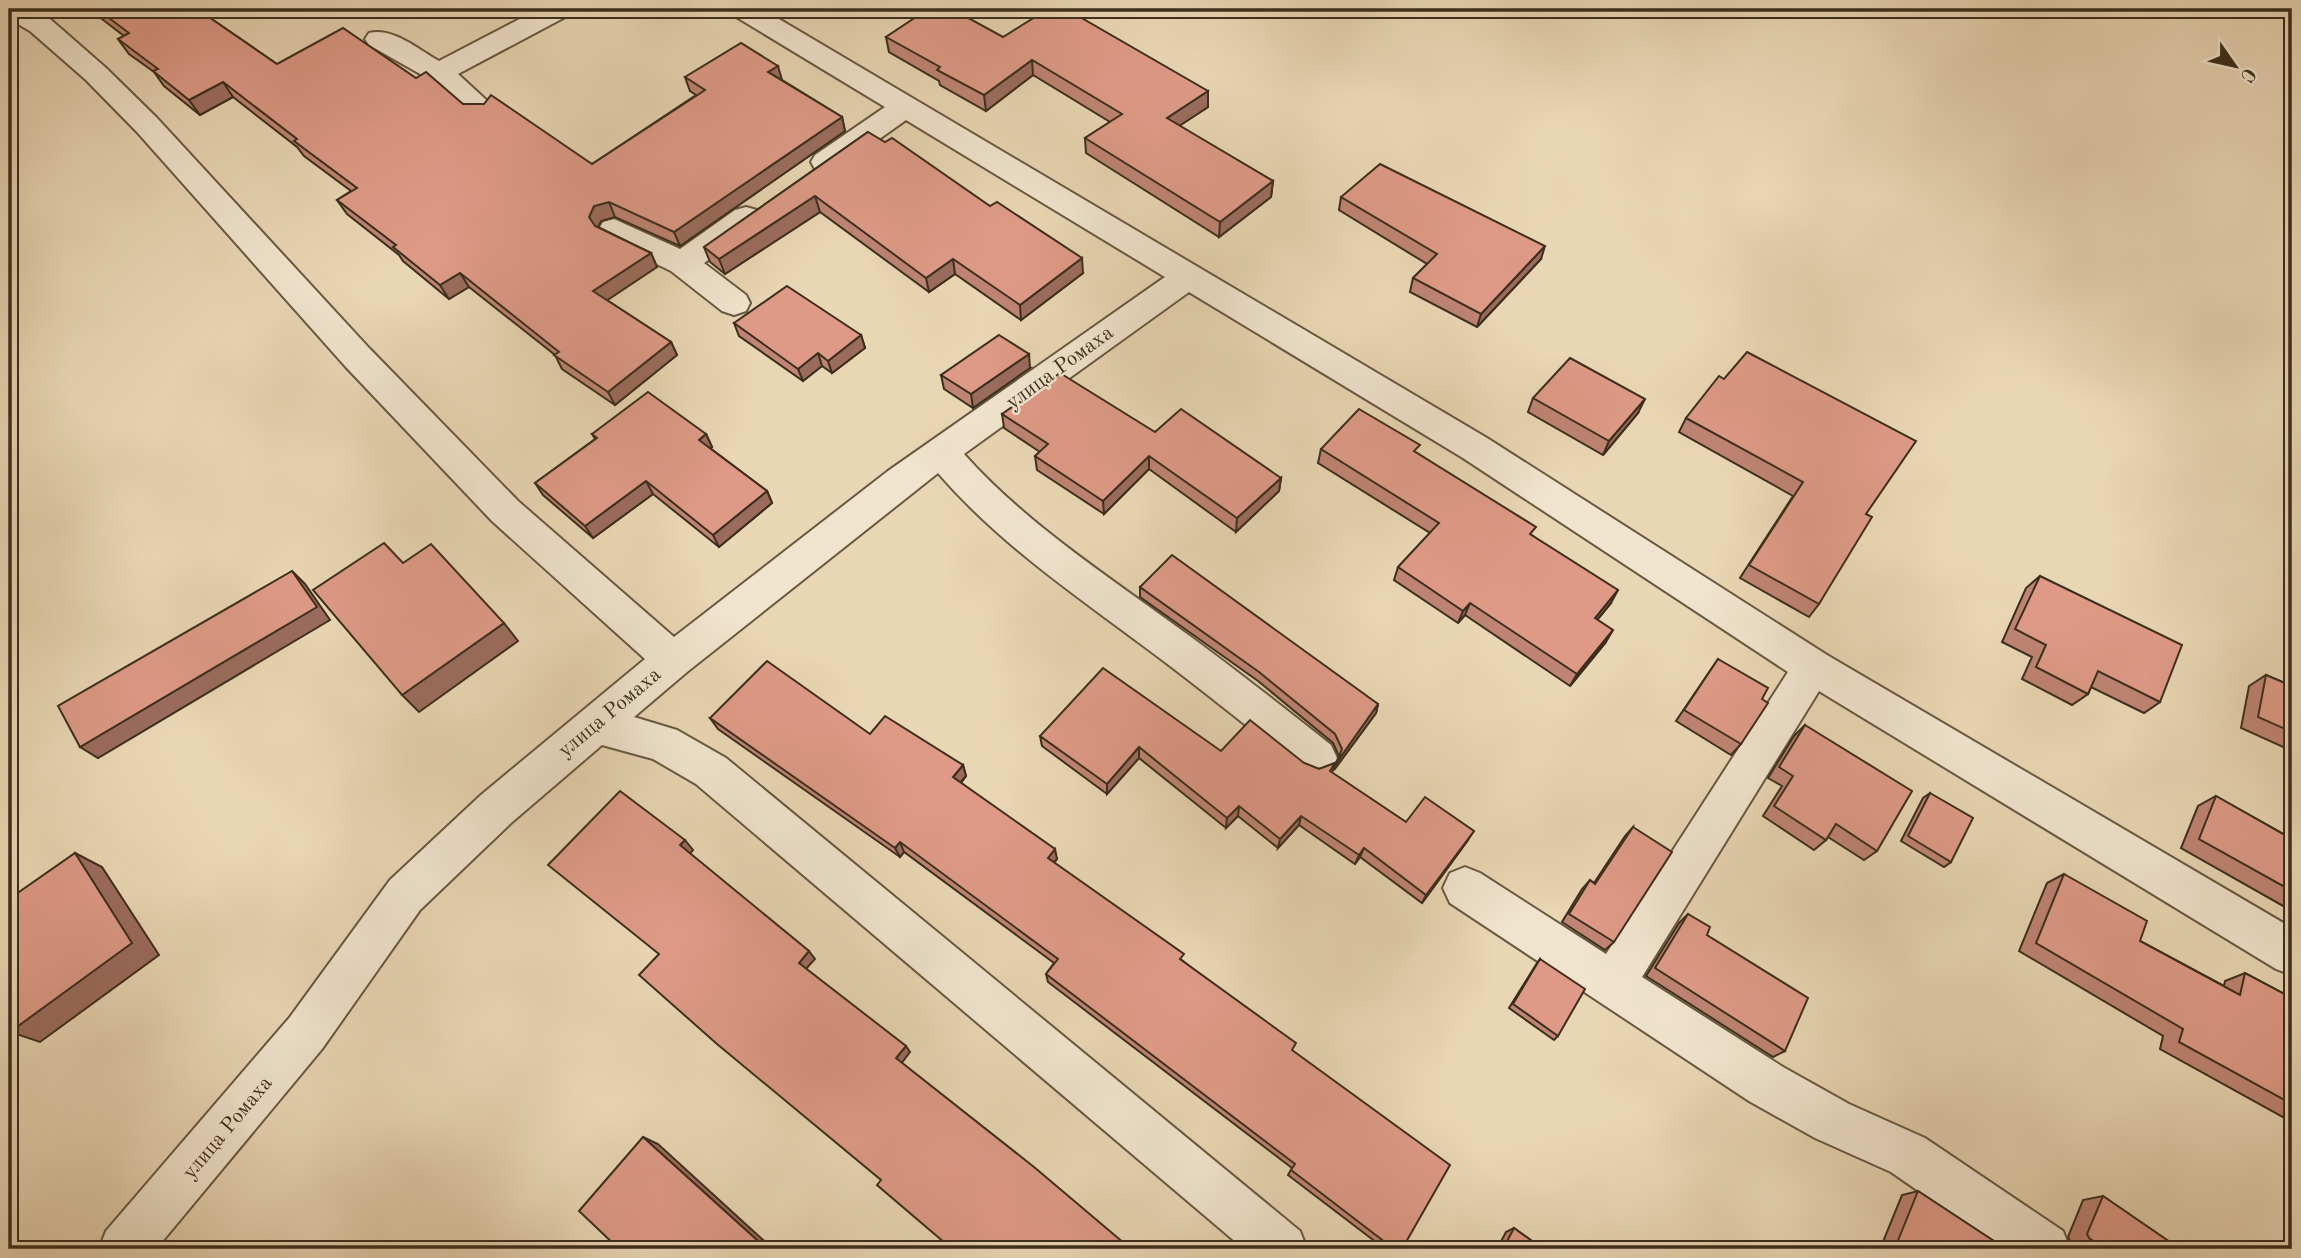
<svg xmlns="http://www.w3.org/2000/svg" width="2301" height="1258" font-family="'Old Standard TT',serif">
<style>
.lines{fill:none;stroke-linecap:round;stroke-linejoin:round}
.minor-casing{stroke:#675842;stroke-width:4}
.minor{fill:#f1e4ce;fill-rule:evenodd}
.wall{fill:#bf8474;stroke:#3c2e1c;stroke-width:2}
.shaded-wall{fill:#9b6c5e;stroke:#3c2e1c;stroke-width:2}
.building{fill:#de9a87;stroke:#3c2e1c;stroke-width:2}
.labels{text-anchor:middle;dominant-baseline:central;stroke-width:5;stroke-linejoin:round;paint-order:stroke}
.street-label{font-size:21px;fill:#3c2e1c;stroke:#f1e4ce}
</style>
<rect width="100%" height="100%" fill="#e9d6b4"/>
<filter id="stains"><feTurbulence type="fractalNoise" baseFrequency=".00286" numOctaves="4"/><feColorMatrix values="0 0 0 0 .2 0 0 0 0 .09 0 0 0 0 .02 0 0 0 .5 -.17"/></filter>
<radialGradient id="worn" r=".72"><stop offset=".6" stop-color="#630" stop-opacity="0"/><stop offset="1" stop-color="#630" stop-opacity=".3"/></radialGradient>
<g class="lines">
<!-- minor casing -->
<g class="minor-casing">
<g id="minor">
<path d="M9,9H31L50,19L106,68L157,118L369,348L518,501L674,637L888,471L1165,277L906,120L837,169L826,172L815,169L811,162L815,155L885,107L733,15L729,9H762L1487,438L1827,655L2292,928V975L2276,969L1819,691L1642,977L1783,1067L1849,1104L1925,1138L2063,1231L2070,1249H2002L1891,1172L1815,1138L1749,1101L1450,903L1443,888L1450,873L1465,867L1480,873L1606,954L1788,672L1463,458L1189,292L964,454C1023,520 1096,568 1166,619C1222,659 1277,702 1331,745L1337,758L1331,771L1317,777L1303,771C1248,727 1194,683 1138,642C1068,590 996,540 938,473L687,672L634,717L677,730L726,758L1300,1231L1307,1249H1244L696,784L653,759L602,745L511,823L420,910L322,1049L156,1249H99L106,1231L290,1017L390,880L481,795L645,659L492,521L345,366L137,132L86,80L30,31L9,19Z"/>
<path d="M539,9H573L569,15L458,74L496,109L491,116L481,118L471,116L429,79L369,45L365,39L369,33C393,27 419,50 439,61Z"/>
<path d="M746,207L757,210L762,218L757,226L704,263L746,295L750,303L746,311L734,315L722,311L671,271L603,238L598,230L603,222L614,219L680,249L735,210Z"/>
</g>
</g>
<!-- minor -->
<use href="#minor" class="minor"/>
</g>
<!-- wall -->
<g class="wall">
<path d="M89,9H197L277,64L416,78L463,104L592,164L696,95L690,91L685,77L782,80L842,117L845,131L680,246L615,217L601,221L598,227L651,253L657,267L607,300L671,342L677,355L615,405L562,369L555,355L469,287L449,299L403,261L399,255L347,214L337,200L351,191L304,156L297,147L233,97L200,115L164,86L154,72L129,54L118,39L124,36Z"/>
<path d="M886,37H1003L1208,91V107L1179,126L1273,181L1271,197L1219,237L1086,153L1085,138L1110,122L1033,75L986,111L940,85L939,81L889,52Z"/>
<path d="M868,132L1083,273L1021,320L955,274L929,292L820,212L725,274L710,262L704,247Z"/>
<path d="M1341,197L1541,259L1477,327L1410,292L1413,278L1427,264L1339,210Z"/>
<path d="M734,323L861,335L865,348L832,373L822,366L803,381L739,336Z"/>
<path d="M1030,368L973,408L944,389L941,375Z"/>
<path d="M1533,398L1638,413L1603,455L1528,412Z"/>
<path d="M1002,414L1155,432L1281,478L1279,491L1236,532L1149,469L1104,514L1037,470L1035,456L1040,452L1004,428Z"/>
<path d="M1686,418L1866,514L1819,604L1809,617L1740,578L1793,496L1679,432Z"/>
<path d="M592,434H706L712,447L710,448L767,491L772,503L719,547L653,494L593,538L543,495L535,483L595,439Z"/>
<path d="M1321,449L1417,453L1533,536L1611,603L1597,620L1606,642L1570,686L1465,615L1458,623L1394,580L1398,567L1430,533L1318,463Z"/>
<path d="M2040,576L2160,702L2144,713L2091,687L2088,694L2072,705L2022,679L2032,657L2002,642L2026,588Z"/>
<path d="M1140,587L1378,704L1376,713L1334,770L1339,756L1333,743L1258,681L1140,597Z"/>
<path d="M1718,659L1762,699L1741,744L1731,755L1676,721Z"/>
<path d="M2266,675L2292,686V751L2241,728L2249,686Z"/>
<path d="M710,718L870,734L963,765L966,776L961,783L1057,859L1054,863L1183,961L1293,1051L1402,1249H1385L1288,1175L1292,1168L1048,982L1046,974L1054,963L904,852L900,857L718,729Z"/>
<path d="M1805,725L1877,851L1864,860L1828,837L1826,840L1814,850L1763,816L1782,786L1768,778L1794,736Z"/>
<path d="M1040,736L1221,751L1304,763L1319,769L1335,763L1332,773L1406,822L1468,840L1422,903L1360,857L1355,864L1299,825L1278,848L1238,816L1226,828L1139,758L1107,794L1042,746Z"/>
<path d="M1930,793L1951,862L1944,867L1901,841L1923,798Z"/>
<path d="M2216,796L2292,839V911L2181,848L2198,806Z"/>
<path d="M1633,827L1614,942L1605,950L1562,922L1582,889L1590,880L1594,883L1625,836Z"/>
<path d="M2064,874L2140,941L2224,986L2225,981L2245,973L2292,998V1119L2288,1120L2160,1049L2163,1036L2019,951L2047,883Z"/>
<path d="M1688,914L1707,935L1785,1051L1773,1057L1646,976L1679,923Z"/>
<path d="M1540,959L1558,1036L1554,1040L1509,1008L1537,963Z"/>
<path d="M1918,1191L2006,1249H1880L1902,1195Z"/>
<path d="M2103,1196L2180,1249H2081L2070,1241L2068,1237L2083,1200Z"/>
<path d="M1514,1228L1543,1249H1497L1506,1232Z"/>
</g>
<!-- shaded-wall -->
<g class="shaded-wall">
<path d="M1032,60L1033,75L986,111L984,95Z"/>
<path d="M778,66L782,80L768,72Z"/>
<path d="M223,82L233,97L200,115L189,100Z"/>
<path d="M1208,91V107L1167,134V118Z"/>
<path d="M842,117L845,131L680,246L674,232Z"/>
<path d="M1273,181L1271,197L1219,237L1220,222Z"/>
<path d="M815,196L820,212L725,274L719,259Z"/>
<path d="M609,202L615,217L601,221L596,231L589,217L594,206Z"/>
<path d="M1545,246L1541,259L1477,327L1481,314Z"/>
<path d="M651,253L657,267L600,305L593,291Z"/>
<path d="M1082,258L1083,273L1021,320L1020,305Z"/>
<path d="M953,259L955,274L929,292L926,278Z"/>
<path d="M460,273L469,287L449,299L440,285Z"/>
<path d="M861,335L865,348L832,373L828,361Z"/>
<path d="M671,342L677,355L615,405L608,392Z"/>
<path d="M818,353L822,366L803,381L798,369Z"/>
<path d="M1029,354L1030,368L973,408L971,394Z"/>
<path d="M1645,399L1638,413L1603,455L1609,441Z"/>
<path d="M706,434L712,447L705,452L699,440Z"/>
<path d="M1149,456V469L1104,514L1103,501Z"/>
<path d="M1281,478L1279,491L1236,532L1237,518Z"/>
<path d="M646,481L653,494L593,538L585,526Z"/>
<path d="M767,491L772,503L719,547L713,535Z"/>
<path d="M292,571L305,584L330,620L98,758L80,747Z"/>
<path d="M1618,590L1611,603L1588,631L1595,618Z"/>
<path d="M1470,603L1465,615L1458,623L1463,611Z"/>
<path d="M504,623L518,641L419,712L402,695Z"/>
<path d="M1613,630L1606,642L1570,686L1577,674Z"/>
<path d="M1378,704L1376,713L1334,770L1337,762Z"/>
<path d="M1139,747V758L1107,794V784Z"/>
<path d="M963,765L966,776L956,788L953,777Z"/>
<path d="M1239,806L1238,816L1226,828L1227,818Z"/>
<path d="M1301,816L1299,825L1278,848L1280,839Z"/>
<path d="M1474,831L1468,840L1422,903L1426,895Z"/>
<path d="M685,840L693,850L689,855L680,845Z"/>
<path d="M900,842L904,852L900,857L895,848Z"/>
<path d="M1364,848L1360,857L1355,864L1359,855Z"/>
<path d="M1055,849L1057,859L1049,868L1048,858Z"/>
<path d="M75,853L102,867L159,955L40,1042L10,1032Z"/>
<path d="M809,951L815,959L805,970L799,963Z"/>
<path d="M906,1046L910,1052L901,1064L896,1058Z"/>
<path d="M643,1137L658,1144L773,1249H767Z"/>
</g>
<!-- building -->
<g class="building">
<path d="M97,9H197L277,64L343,28L416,78L426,72L463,104H484L491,95L592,164L705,90L685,77L741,43L778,66L768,72L842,117L674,232L609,202L594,206L589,217L595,226L651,253L593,291L671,342L608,392L554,355L559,352L460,273L440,285L393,247L396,245L337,200L357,188L294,141L297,139L223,82L189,100L153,71L158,69L118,39L129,33Z"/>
<path d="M928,9H952L1003,37L1048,9H1066L1208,91L1167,118L1273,181L1220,222L1085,138L1122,114L1032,60L984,95L937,70L940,67L886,37Z"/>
<path d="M868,132L885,142L892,138L990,206L997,202L1082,258L1020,305L953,259L926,278L815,196L719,259L704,247Z"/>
<path d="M1380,164L1545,246L1481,314L1413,278L1437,254L1341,197Z"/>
<path d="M787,286L861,335L828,361L818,353L798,369L734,323Z"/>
<path d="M999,335L1029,354L971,394L941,375Z"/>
<path d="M1747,352L1916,441L1866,514L1872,517L1819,604L1749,565L1803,482L1686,418L1719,376L1724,379Z"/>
<path d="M1570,358L1645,399L1609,441L1533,398Z"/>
<path d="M1060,373L1155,432L1181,409L1281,478L1237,518L1149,456L1103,501L1035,456L1048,444L1002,414Z"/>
<path d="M648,392L706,434L699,440L767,491L713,535L646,481L585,526L535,483L597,438L592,434Z"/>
<path d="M1359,409L1420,445L1414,451L1536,527L1530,534L1618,590L1595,618L1613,630L1577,674L1470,603L1463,611L1398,567L1439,523L1321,449Z"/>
<path d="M384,543L403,563L431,544L504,623L402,695L313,590Z"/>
<path d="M1172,555L1378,704L1337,762L1342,749L1335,734L1259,672L1140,587Z"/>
<path d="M292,571L317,607L80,747L58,706Z"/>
<path d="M2040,576L2182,645L2160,702L2098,671L2088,694L2036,667L2046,645L2015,629Z"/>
<path d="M1718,659L1768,688L1762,699L1768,703L1741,744L1684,710Z"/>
<path d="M767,661L870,734L885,716L963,765L953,777L1055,849L1048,858L1184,954L1180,959L1296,1043L1292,1050L1450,1165L1402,1249H1394L1291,1170L1295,1164L1046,974L1058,959L900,842L895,848L710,718Z"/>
<path d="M1103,668L1221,751L1250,720L1304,763L1319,769L1335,763L1330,771L1406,822L1425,797L1474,831L1426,895L1364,848L1359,855L1301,816L1280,839L1239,806L1227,818L1139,747L1107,784L1040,736Z"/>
<path d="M2266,675L2292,686V732L2258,717Z"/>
<path d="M1805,725L1912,791L1877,851L1836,824L1826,840L1774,806L1793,776L1779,767Z"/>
<path d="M620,791L685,840L680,845L809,951L799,963L906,1046L896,1058L1034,1167L1131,1249H952L877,1185L881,1180L717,1044L639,975L659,954L548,865Z"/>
<path d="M1930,793L1973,818L1951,862L1908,836Z"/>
<path d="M2216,796L2292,839V891L2199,839Z"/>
<path d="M1633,827L1672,852L1614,942L1569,914L1590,880L1595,884Z"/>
<path d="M75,853L132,943L10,1032L9,899Z"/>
<path d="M2064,874L2147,921L2140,941L2240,995L2245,973L2292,998V1104L2179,1042L2183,1029L2036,943Z"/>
<path d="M1688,914L1710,927L1707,935L1808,998L1785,1051L1655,968Z"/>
<path d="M1540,959L1585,989L1558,1036L1513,1004Z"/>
<path d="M643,1137L767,1249H619L579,1211Z"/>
<path d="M1918,1191L2006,1249H1896L1895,1248Z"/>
<path d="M2103,1196L2180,1249H2105L2089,1238L2087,1234Z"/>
<path d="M1514,1228L1543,1249H1503Z"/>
</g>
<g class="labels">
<!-- street labels -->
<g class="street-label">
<text transform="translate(1060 368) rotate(-36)">улица Ромаха</text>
<text transform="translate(610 713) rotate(-40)">улица Ромаха</text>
<text transform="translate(228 1128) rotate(-50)">улица Ромаха</text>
</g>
</g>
<!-- margin -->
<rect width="2301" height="1258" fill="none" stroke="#e9d6b4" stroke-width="35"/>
<rect x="10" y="10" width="2280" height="1237" fill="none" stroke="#3c2e1c" stroke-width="3.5"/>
<rect x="18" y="18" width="2266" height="1223" fill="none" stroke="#3c2e1c" stroke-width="2"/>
<!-- north arrow -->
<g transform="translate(2235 66) rotate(124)" stroke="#f1e4ce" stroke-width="5" paint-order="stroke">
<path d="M0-5L12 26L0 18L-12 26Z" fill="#3c2e1c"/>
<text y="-10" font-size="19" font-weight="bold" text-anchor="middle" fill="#3c2e1c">С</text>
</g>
<rect width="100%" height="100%" filter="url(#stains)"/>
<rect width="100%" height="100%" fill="url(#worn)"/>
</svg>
